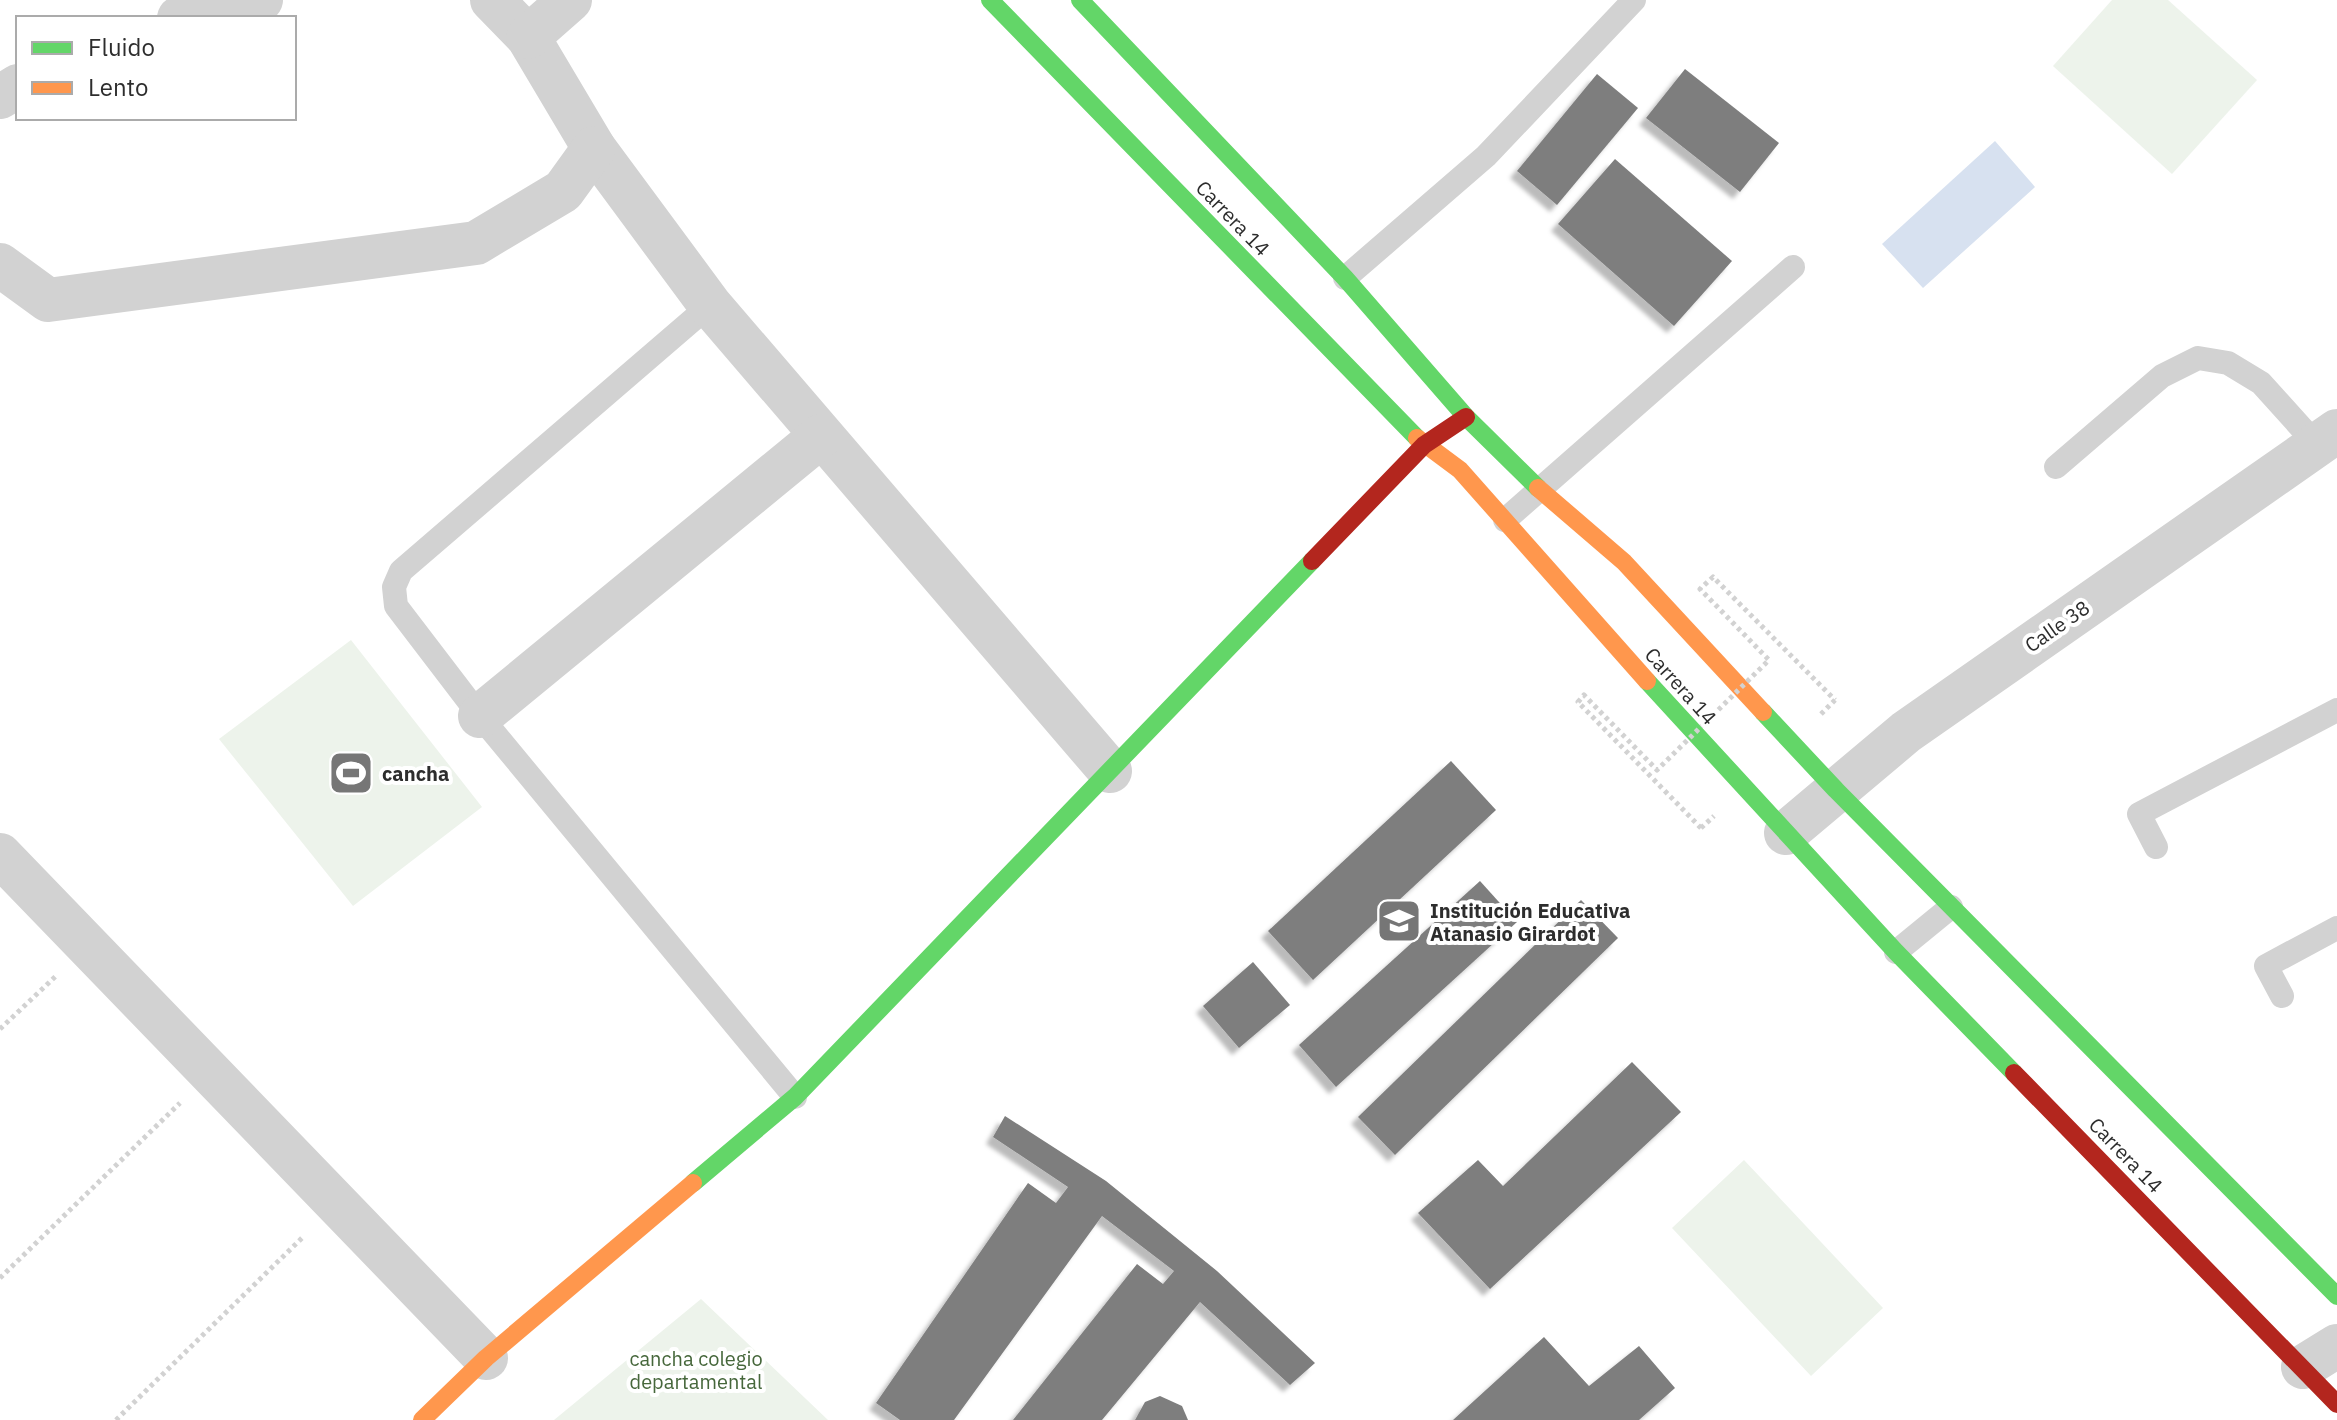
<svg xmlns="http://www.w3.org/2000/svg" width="2337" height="1420" font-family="'IBM Plex Sans',sans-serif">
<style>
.green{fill:#edf3eb}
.water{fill:#d7e1f0}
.building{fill:#7e7e7e;filter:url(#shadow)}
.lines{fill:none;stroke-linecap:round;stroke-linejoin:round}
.path{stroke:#d2d2d2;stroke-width:5;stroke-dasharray:4 4;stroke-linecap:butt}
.lane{stroke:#d2d2d2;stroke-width:24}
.street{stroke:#d2d2d2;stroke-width:44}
.fast{stroke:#63d668;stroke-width:18}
.slow{stroke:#ff974d;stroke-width:18}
.jam{stroke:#b3261e;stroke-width:18}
.path-bridge{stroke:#d2d2d2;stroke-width:5;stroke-dasharray:4 4;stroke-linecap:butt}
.labels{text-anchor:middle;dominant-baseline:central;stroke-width:8;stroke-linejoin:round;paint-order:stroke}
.street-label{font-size:20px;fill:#2d2d2d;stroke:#fff}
.poi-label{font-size:20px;font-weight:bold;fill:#2d2d2d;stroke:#fff;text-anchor:start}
.park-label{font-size:20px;fill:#46673b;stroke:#fff}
</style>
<defs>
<filter id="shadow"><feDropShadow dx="-7" dy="7" stdDeviation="2" flood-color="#0004"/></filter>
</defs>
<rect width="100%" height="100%" fill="#fff"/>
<!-- green -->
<g class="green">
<path d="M2112,0H2168L2257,80L2172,174L2053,66Z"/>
<path d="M351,640L482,807L353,906L219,739Z"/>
<path d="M1744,1160L1883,1308L1811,1376L1672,1228Z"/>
<path d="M701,1299L828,1420H554Z"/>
</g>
<!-- water -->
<path class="water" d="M1995,141L2035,187L1923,288L1882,244Z"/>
<!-- building -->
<g class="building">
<path d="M1685,69L1779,143L1740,192L1646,118Z"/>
<path d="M1597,74L1638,108L1557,205L1517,171Z"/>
<path d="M1615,159L1732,261L1674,326L1558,224Z"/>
<path d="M1451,761L1496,810L1313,980L1268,931Z"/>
<path d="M1480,881L1517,922L1336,1087L1299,1045Z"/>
<path d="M1581,900L1618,938L1395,1155L1358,1117Z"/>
<path d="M1253,962L1290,1005L1239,1048L1203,1006Z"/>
<path d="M1632,1062L1681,1112L1490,1289L1418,1213L1478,1160L1503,1186Z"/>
<path d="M1005,1116L1106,1181L1217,1271L1315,1363L1290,1385L1200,1302L1102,1420H1013L1137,1264L1163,1284L1174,1271L1102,1216L954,1420H900L876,1403L1028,1183L1056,1203L1068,1187L993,1137Z"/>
<path d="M1544,1337L1589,1386L1639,1346L1675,1388L1639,1420H1453Z"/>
<path d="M1160,1396L1182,1406L1188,1420H1135L1145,1402Z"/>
</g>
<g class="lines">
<!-- path -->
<g class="path">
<path d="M1821,714L1835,700"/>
<path d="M1701,828L1714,816"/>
<path d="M0,1029L58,974"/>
<path d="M0,1278L180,1103"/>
<path d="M116,1420L303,1237"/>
</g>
<!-- lane -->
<g class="lane">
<path d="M1345,278L1486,156L1634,0"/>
<path d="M710,305L401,571L394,587L396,606L480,716L795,1097"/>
<path d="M2056,467L2162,376L2198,358L2228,363L2261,383L2316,444"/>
<path d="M1505,520L1793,267"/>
<path d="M2156,847L2139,814L2337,710"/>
<path d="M1896,952L1951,907"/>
<path d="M2282,996L2266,966L2337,928"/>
</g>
<!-- street -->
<g class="street">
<path d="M492,0L528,37L594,148L710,305L1110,771"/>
<path d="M179,18L261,0"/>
<path d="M528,37L570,0"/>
<path d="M0,97L18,86"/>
<path d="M0,265L48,300L476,243L563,191L594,148"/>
<path d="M480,716L821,436"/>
<path d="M1786,833L1906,732L2337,431"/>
<path d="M0,855L486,1358"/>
<path d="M2303,1367L2337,1346"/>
</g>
<!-- fast -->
<g class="fast">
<path d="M990,0L1417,438"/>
<path d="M1080,0L1345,278L1466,417L1538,488"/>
<path d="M1647,681L1896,952L2014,1073"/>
<path d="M1763,712L1836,790L2337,1296"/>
<path d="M693,1183L795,1097L1312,561"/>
</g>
<!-- slow -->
<g class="slow">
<path d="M1417,438L1460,470L1647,681"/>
<path d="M1538,488L1624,562L1763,712"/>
<path d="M422,1420L486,1358L693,1183"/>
</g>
<!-- jam -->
<g class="jam">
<path d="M1312,561L1424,445L1466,417"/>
<path d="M2014,1073L2337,1404"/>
</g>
<!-- path-bridge -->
<path class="path-bridge" d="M1701,828L1578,702L1584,695L1657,770L1769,660L1700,589L1713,577L1835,700"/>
</g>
<!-- icons -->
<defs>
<g id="stadium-square" transform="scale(2.3)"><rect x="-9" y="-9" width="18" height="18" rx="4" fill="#767676" stroke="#fff"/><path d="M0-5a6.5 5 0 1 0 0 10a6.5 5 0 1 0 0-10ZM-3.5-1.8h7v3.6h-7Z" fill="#fff"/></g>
<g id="school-square" transform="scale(2.3)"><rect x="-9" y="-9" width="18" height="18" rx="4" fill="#767676" stroke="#fff"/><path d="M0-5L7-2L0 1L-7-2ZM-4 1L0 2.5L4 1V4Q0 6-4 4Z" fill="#fff"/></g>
</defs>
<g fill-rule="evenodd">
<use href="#stadium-square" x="351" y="773"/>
<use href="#school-square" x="1399" y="921"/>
</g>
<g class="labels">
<!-- street labels -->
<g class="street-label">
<text transform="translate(1233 218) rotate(46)">Carrera 14</text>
<text transform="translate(2057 626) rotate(-35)">Calle 38</text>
<text transform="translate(1681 686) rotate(48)">Carrera 14</text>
<text transform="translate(2126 1155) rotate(46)">Carrera 14</text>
</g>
<!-- poi labels -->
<g class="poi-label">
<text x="382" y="773">cancha</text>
<text x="1430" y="910">Institución Educativa<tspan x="1430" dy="23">Atanasio Girardot</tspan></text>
</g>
<!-- park labels -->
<g class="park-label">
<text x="696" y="1358">cancha colegio<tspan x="696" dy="23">departamental</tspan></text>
</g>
</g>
<!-- legend -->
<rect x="16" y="16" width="280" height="104" fill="#ffffff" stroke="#ababab" stroke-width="2"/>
<rect x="32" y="42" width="40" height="12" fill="#63d668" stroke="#ababab" stroke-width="2"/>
<text x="88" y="56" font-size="24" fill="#2d2d2d">Fluido</text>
<rect x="32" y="82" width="40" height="12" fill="#ff974d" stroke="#ababab" stroke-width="2"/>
<text x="88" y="96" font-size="24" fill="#2d2d2d">Lento</text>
</svg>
